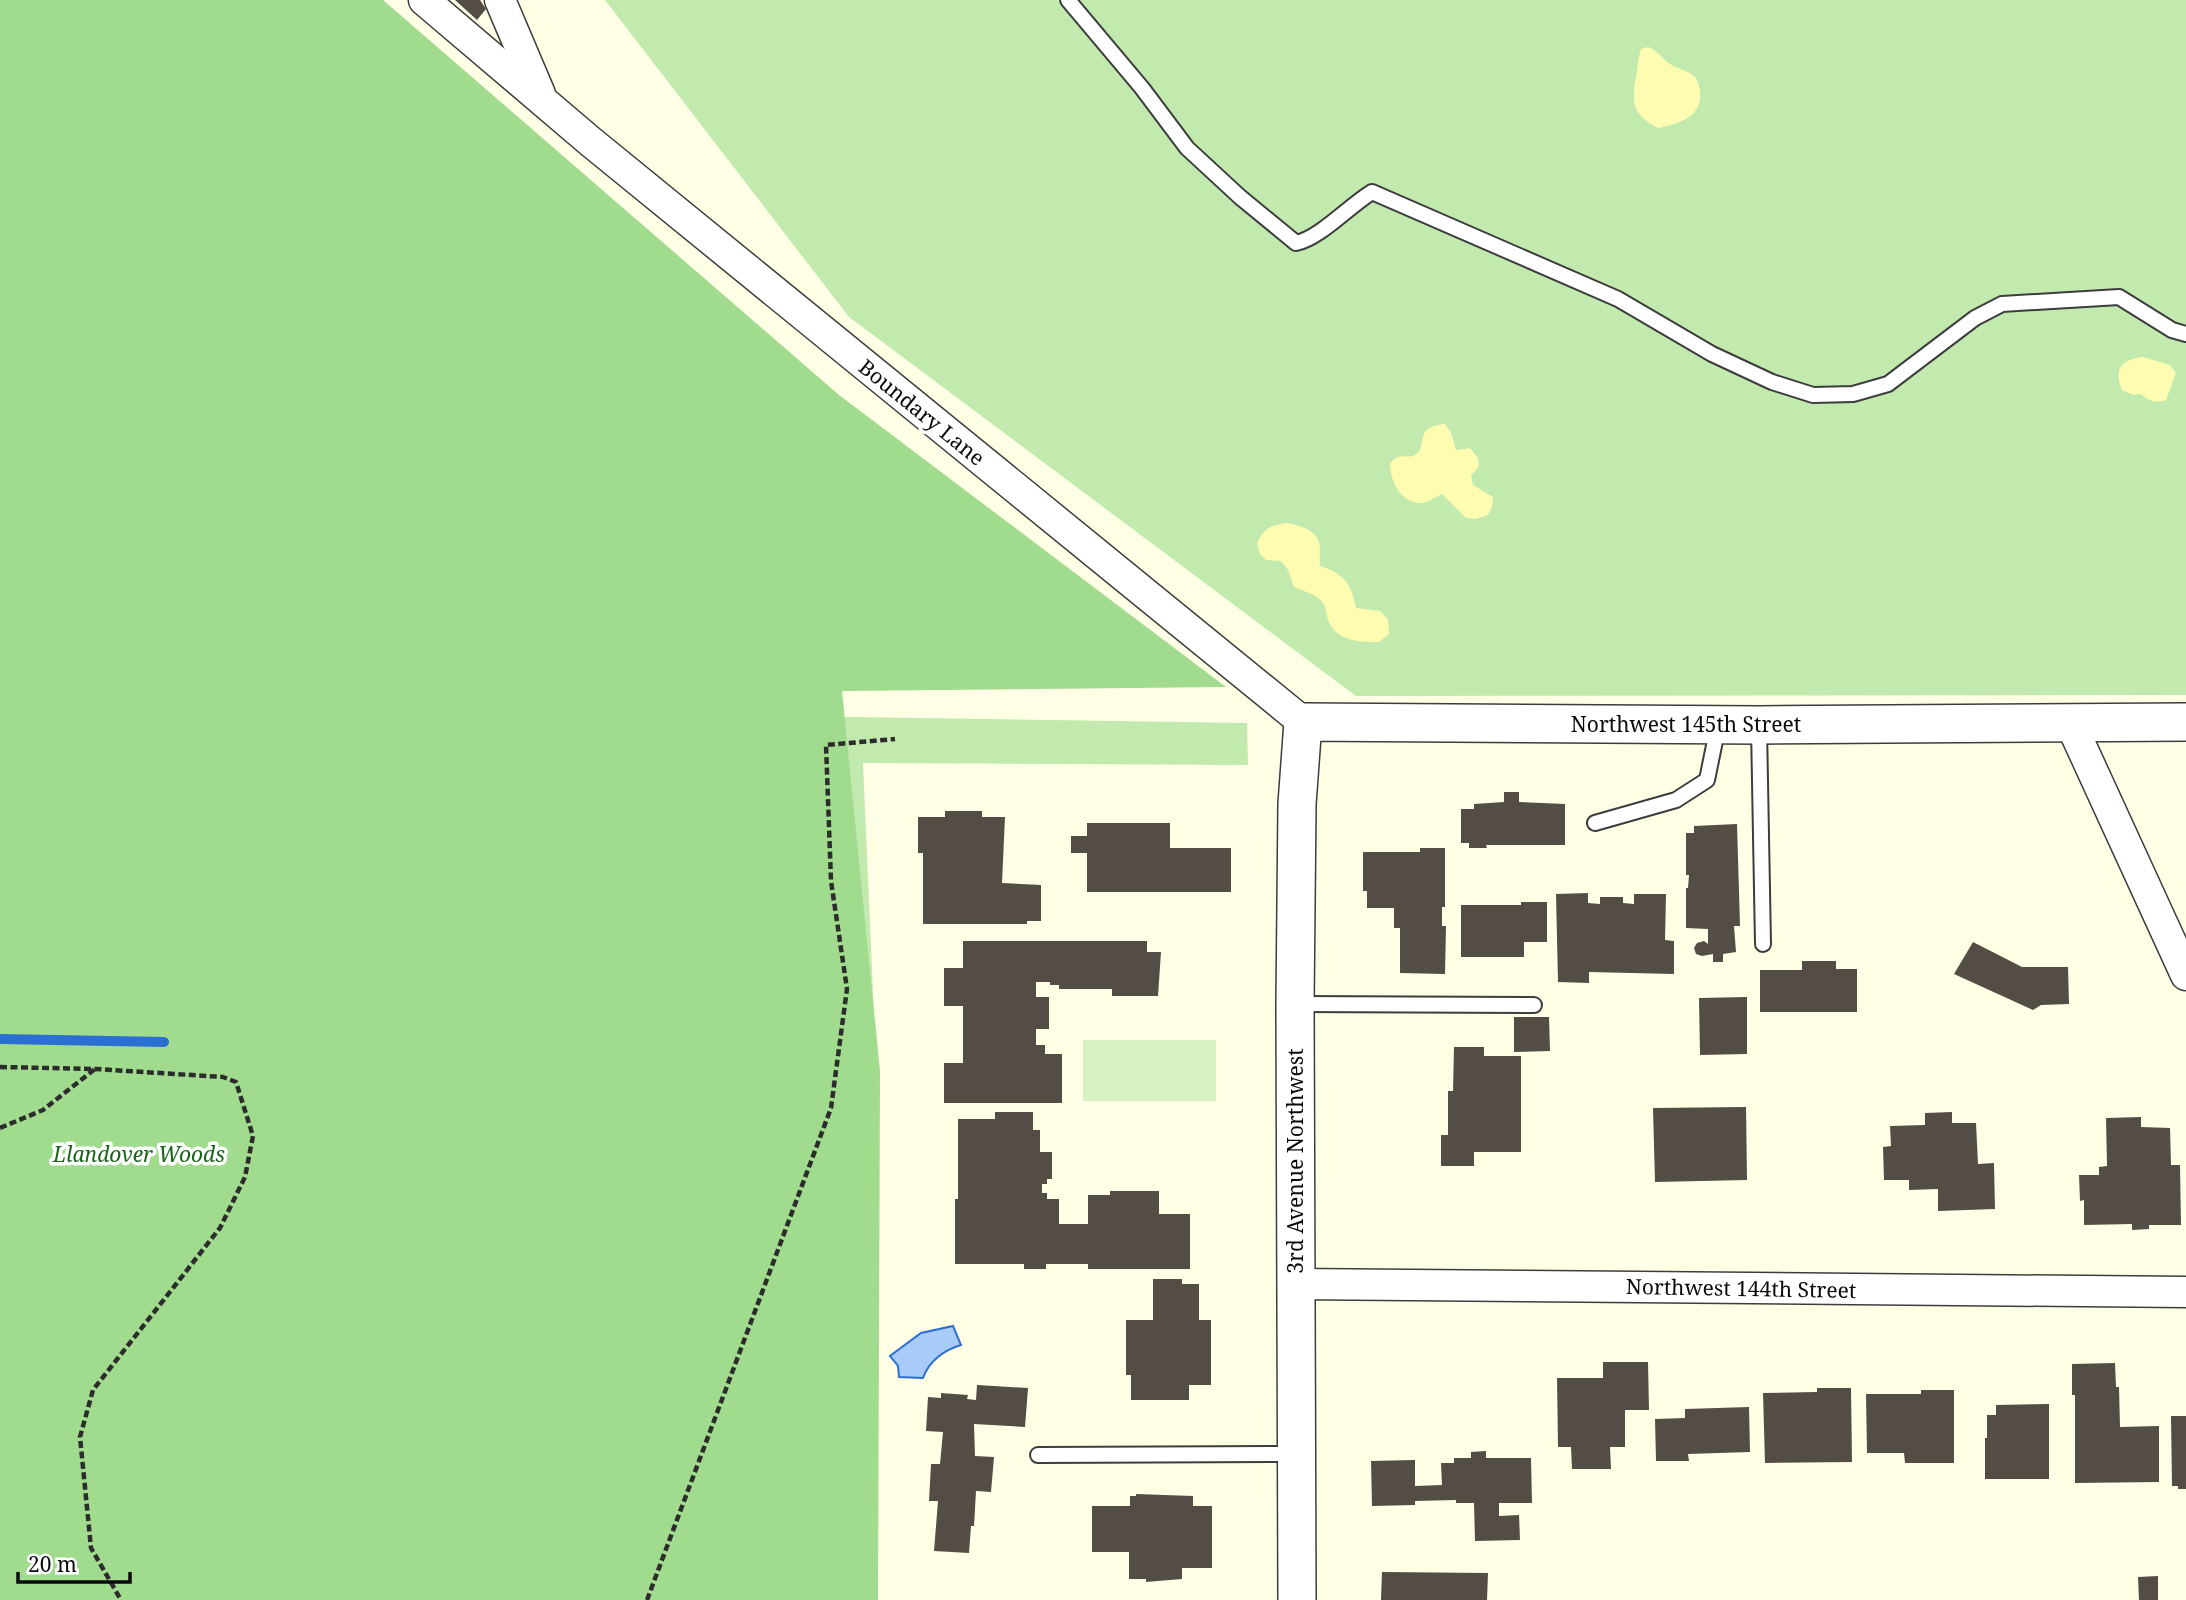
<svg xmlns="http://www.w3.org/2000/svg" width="2186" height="1600" font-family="'Noto Serif',serif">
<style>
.green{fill:#c2eaaf}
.forest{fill:#a1db8e}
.sand{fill:#fdfcb0}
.pitch{fill:#d7f1c1}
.water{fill:#a9cbf9;stroke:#2c6fd3;stroke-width:2}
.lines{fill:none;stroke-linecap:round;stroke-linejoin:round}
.stream{stroke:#2c6fd3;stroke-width:10}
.building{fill:#534d46}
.service-casing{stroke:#3d3d3d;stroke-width:18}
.minor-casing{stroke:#3d3d3d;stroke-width:33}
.tertiary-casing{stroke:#3d3d3d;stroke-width:40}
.path{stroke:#2c2c2c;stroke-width:4.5;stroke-dasharray:7 3.5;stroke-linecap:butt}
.service{stroke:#fff;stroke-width:14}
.minor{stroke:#fff;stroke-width:30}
.tertiary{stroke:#fff;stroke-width:37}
.labels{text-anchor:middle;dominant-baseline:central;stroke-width:7;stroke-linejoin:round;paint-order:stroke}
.street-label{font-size:21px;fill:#0a0a0a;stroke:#fff}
.park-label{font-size:21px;font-style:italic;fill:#196319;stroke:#fff}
</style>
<rect width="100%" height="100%" fill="#ffffe6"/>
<!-- green -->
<g class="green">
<path d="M605,0H2186V695L1356,696L849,317Z"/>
<path d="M787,716L1247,723L1248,765L863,763L875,1039L623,1600Z"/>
</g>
<!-- forest -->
<path class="forest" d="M0,0H383L839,395L1226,687L842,691L880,1071L878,1600H0Z"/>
<!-- sand -->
<g class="sand">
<path d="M1648,47C1658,50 1662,59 1670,64C1677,69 1688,70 1695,77C1698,81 1700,88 1700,93C1702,118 1677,124 1658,128C1633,115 1631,103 1636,77C1638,67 1638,58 1641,49Z"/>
<path d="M2143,357L2170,365L2176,373L2166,400C2156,404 2149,401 2141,394L2133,395L2122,390C2113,369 2122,359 2143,357Z"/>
<path d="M1445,424L1451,433L1456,450L1470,448L1478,458L1479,466L1471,476L1473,485L1493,497L1492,507L1488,515L1476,519L1466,518L1442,494C1436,497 1428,502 1422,503C1400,504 1390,480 1390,463L1397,457C1402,456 1409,457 1413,456C1431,449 1410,427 1445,424Z"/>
<path d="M1287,523C1298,525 1317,530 1319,543C1321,550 1319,558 1320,566C1344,574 1351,582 1356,608L1380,611L1388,619L1389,634L1379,642C1362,642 1339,642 1330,624C1326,618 1327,608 1323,603C1317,594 1303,591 1294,587L1288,570L1281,561L1266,560L1260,554L1257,543C1264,528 1271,525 1287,523Z"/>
</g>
<!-- pitch -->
<rect class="pitch" x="1083" y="1040" width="133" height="61"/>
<!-- water -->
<path class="water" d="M953,1326L961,1345C944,1350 929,1361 923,1378L899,1377L898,1366L890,1356L921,1333Z"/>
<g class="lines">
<!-- stream -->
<path class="stream" d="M0,1039L164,1042"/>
</g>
<!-- building -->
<g class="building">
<path d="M455,0H480L486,9L477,20Z"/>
<path d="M1504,792H1519V802L1565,804V845H1486L1487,848H1469V843H1461V809H1474V804L1504,802Z"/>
<path d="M945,811H982V817H1005L1002,883L1041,885V921H1027V924H923V853H918V817H945Z"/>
<path d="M1087,823H1170V848H1231V892H1087V853H1071V836H1087Z"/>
<path d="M1737,824L1740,926H1734L1736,952L1723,954V962H1713V954L1702,956L1696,954L1694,948L1697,943L1704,941L1708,944V929L1686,928V888H1688L1689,875H1686V833H1694V826Z"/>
<path d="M1420,848H1445V907H1442V926H1446L1445,974L1400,973V928H1394V908H1367V891H1363V852H1420Z"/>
<path d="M1588,893V903L1600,904V897H1623V903L1634,904V894H1666L1665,940L1674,941V974L1589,972V983L1558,982L1556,894Z"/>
<path d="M1521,902H1547V942H1524V957H1461V905H1521Z"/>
<path d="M963,941H1147V952H1161L1158,996H1112V989H1059V985H1050V982H1036V997H1049V1029H1036V1045H1045V1054H1062V1103H944V1063H963V1006H944V968H963Z"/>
<path d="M1973,942L2022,967H2068L2069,1004L2041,1005L2033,1010L1954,974Z"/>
<path d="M1802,961H1836V969H1857V1012H1760V970H1802Z"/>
<path d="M1747,997V1054L1700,1055L1699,998Z"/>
<path d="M1514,1017H1549L1550,1051L1514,1052Z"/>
<path d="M1454,1047H1484V1056H1521V1152H1474V1166H1441V1135H1448V1091H1453Z"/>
<path d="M1746,1107L1747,1180L1655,1182L1653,1108Z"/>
<path d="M995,1112H1033V1130H1040V1152H1052V1179H1047V1184H1042V1193H1047V1199H1059V1224H1088V1195H1110V1191H1159V1214H1190V1269H1088V1264H1046V1269H1024V1264H955V1199H958V1119H995Z"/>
<path d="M1952,1112V1123H1976L1978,1164L1994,1163L1995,1209L1938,1211V1189L1909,1190V1180H1884L1883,1147L1891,1146L1890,1126L1925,1125V1113Z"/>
<path d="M2141,1117V1127L2170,1128L2171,1165H2180L2181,1225H2149V1229L2132,1230V1224L2084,1225V1200L2080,1201L2079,1175H2099V1167L2107,1166L2106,1118Z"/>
<path d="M1153,1279H1182V1284H1199V1320H1211V1385H1189V1400H1131V1375H1126V1320H1153Z"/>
<path d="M1603,1362H1648L1649,1410H1625V1447H1610L1611,1469H1572L1571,1447H1558L1557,1378H1603Z"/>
<path d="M2115,1363L2116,1387H2119L2120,1427L2159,1426V1482L2075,1483V1395H2072V1364Z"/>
<path d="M977,1385L1028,1388L1025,1427L974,1424L975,1456L994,1457L991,1492L976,1491L974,1526H971L969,1553L934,1551L938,1501H929L931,1464H940L943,1432L926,1431L928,1397L941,1398V1393L968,1395L967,1399L976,1400Z"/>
<path d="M1817,1388H1851L1852,1462L1765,1463L1763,1393L1817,1392Z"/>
<path d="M1921,1390H1954V1463H1905L1904,1453H1867L1866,1394H1921Z"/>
<path d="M2049,1404V1479H1985V1438H1987V1415H1996V1405Z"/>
<path d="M1749,1407L1750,1452L1688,1454L1689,1461H1656L1655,1419L1685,1418V1409Z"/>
<path d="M2171,1416H2186V1489H2178V1486H2172Z"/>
<path d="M1486,1451V1458H1531L1532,1503H1499V1516L1519,1515L1520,1540L1475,1541L1474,1503H1456V1500L1415,1501V1505L1372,1506L1371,1461L1415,1460V1486L1442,1485L1441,1463H1454V1458H1471V1452Z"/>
<path d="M1136,1494L1193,1496V1506H1212V1568H1182V1579L1146,1582V1579H1129V1552H1092V1506H1130V1496H1136Z"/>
<path d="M1382,1572L1488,1573L1487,1600H1381Z"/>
<path d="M2158,1576V1600H2139L2138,1577Z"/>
</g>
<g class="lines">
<!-- service casing -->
<g class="service-casing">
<g id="service">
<path d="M1068,0L1142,88L1187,148L1240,197L1296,243C1320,238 1349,206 1372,192L1618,299L1712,354L1772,382L1813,395L1853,394L1888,384L1975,318L2002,304L2119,297L2172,330L2186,334"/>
<path d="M1759,727L1763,944"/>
<path d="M1595,823L1676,800L1707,780L1718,726"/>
<path d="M1296,1004L1534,1005"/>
<path d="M1038,1455L1295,1454"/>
</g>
</g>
<!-- minor casing -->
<g class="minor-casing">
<g id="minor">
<path d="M424,0L591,142L1303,722"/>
<path d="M500,0L540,94"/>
<path d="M2070,722L2186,975"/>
<path d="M1295,1284L2186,1292"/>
</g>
</g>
<!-- tertiary casing -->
<g class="tertiary-casing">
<path id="tertiary" d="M1297,1600L1295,1004L1297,804L1303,722L1759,725L2186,722"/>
</g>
<!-- path -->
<g class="path">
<path d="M0,1067L96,1069L223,1077L236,1082L253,1136L245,1177L220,1228L93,1390L80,1437L91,1548L121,1600"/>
<path d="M0,1128L43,1110L95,1069"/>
<path d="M647,1600L831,1108L847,989L831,881L826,745L895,739"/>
</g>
<!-- service -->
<use href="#service" class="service"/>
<!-- minor -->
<use href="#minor" class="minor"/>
<!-- tertiary -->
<use href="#tertiary" class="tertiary"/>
</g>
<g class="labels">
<!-- street labels -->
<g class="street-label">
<text transform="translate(922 412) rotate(39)">Boundary Lane</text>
<text x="1686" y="724">Northwest 145th Street</text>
<text transform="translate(1295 1161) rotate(-90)">3rd Avenue Northwest</text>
<text transform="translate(1741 1288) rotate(1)">Northwest 144th Street</text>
</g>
<!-- park labels -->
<g class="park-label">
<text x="139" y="1154">Llandover Woods</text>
</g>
</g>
<!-- scale -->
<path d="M18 1572v10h112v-10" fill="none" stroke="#0a0a0a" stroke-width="3.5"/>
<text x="28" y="1572" font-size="21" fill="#0a0a0a" stroke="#ffffff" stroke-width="5" paint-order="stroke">20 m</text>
</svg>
